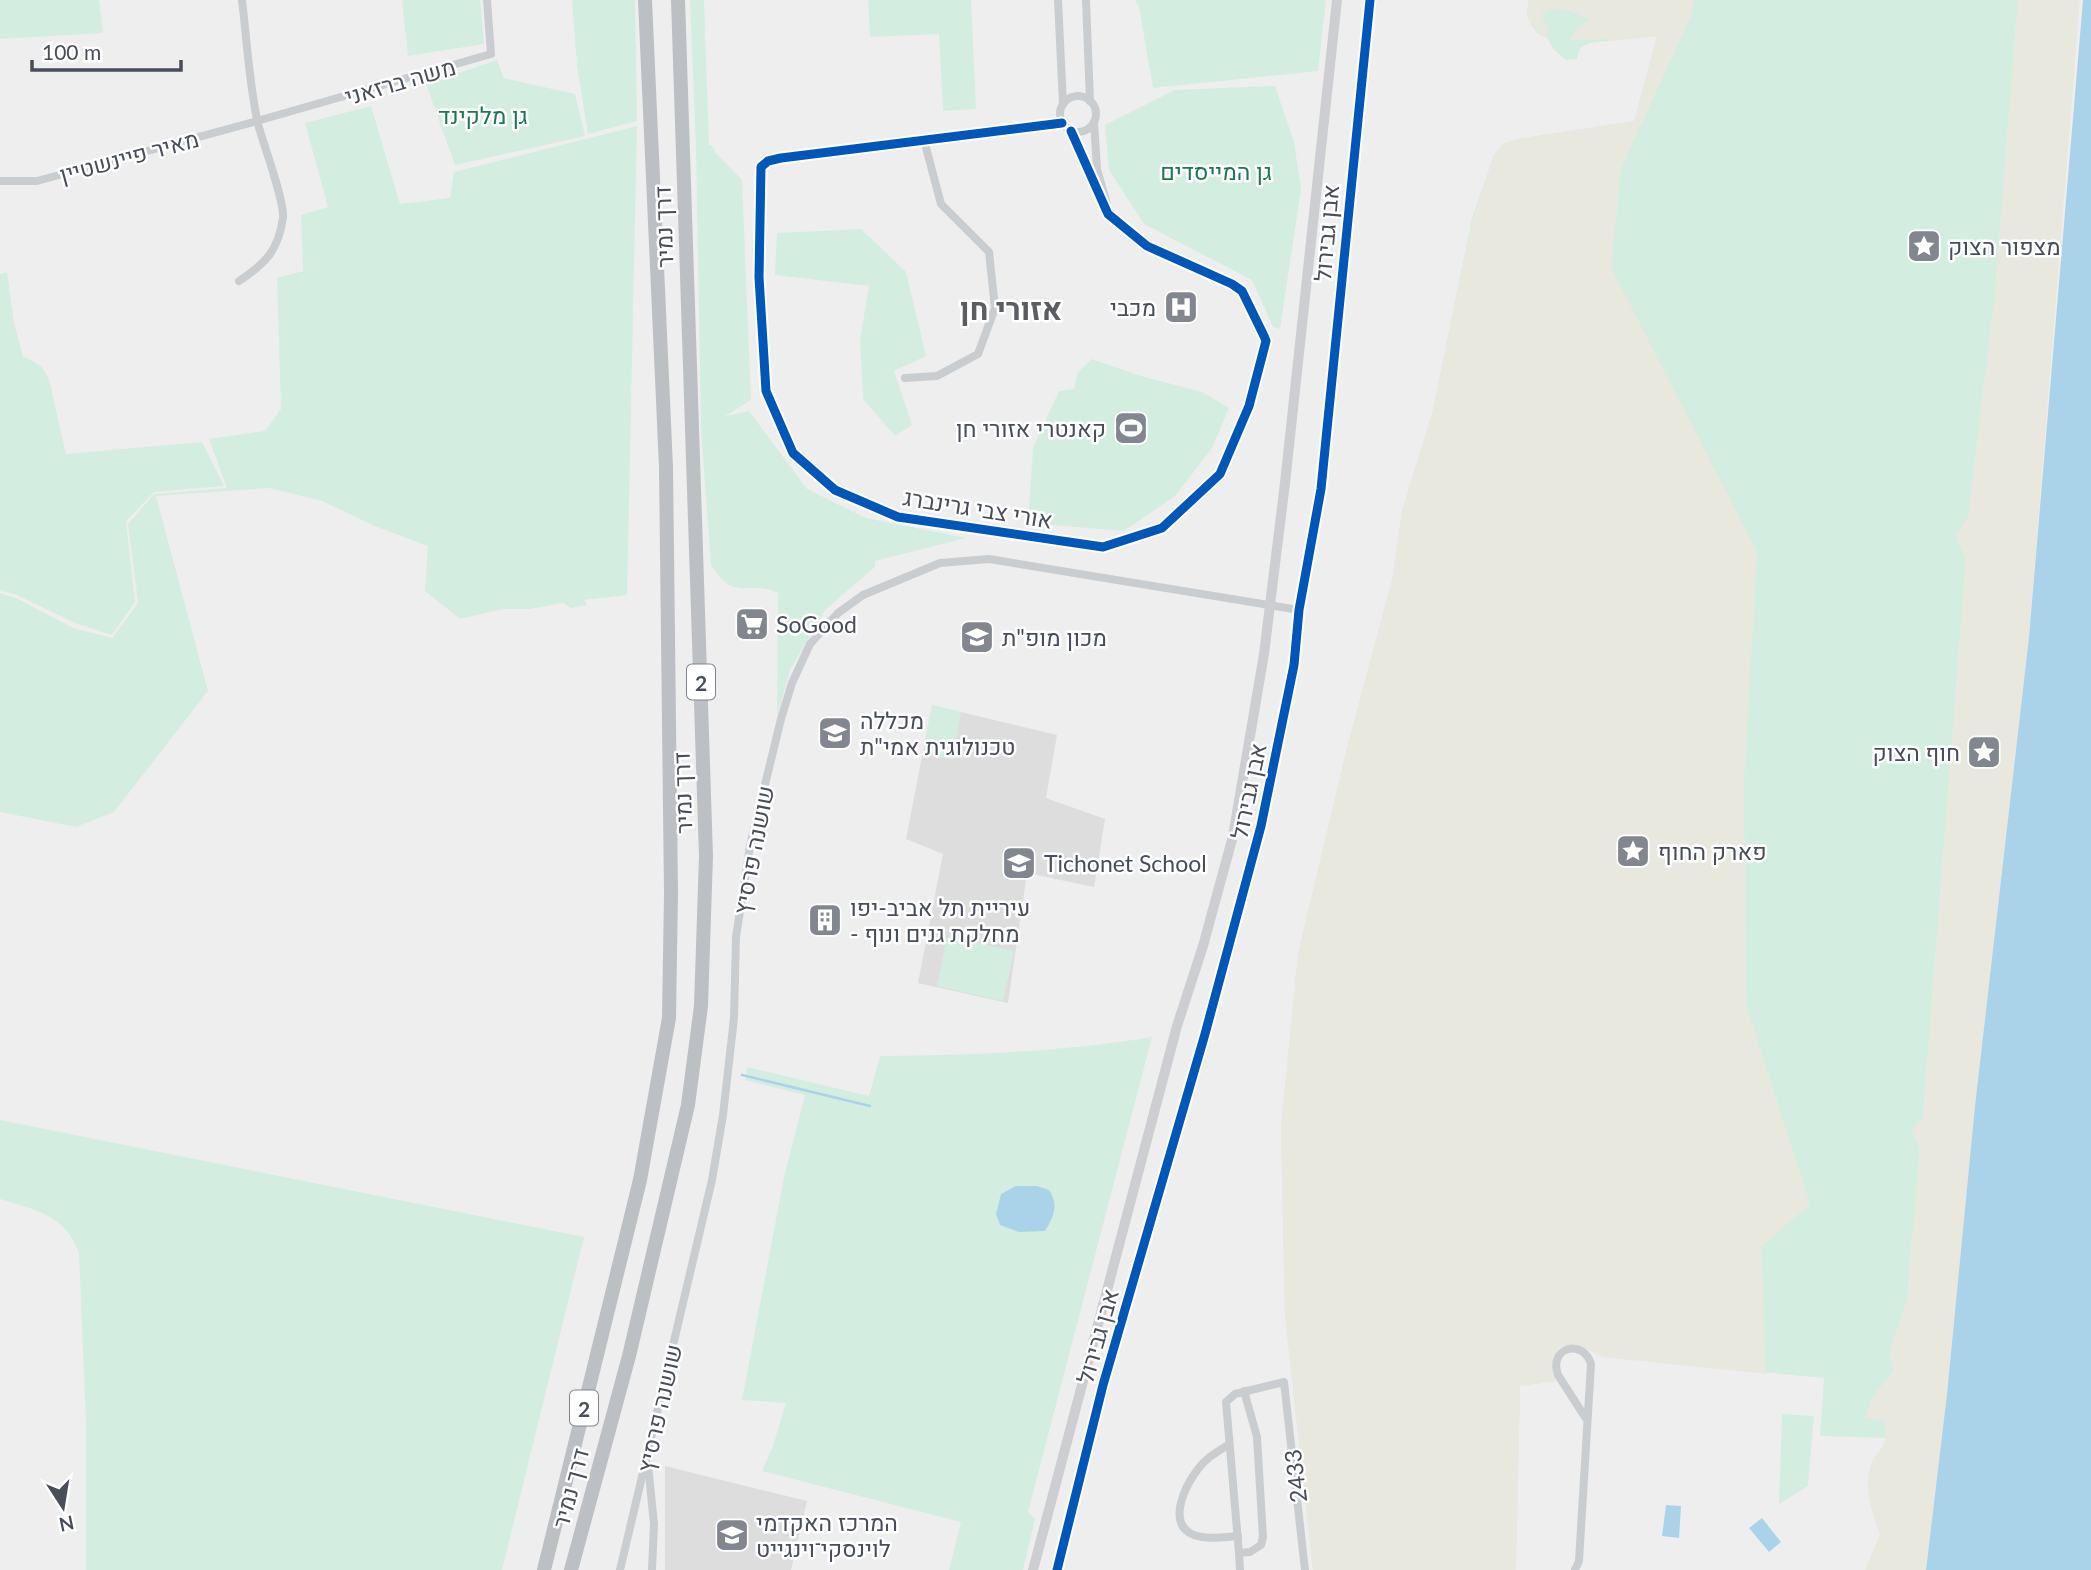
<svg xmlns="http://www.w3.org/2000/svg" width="2091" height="1570" font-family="Lato,Heebo,sans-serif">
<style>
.education{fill:#ddddde}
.green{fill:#d4ede1}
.sand{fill:#e9e8df}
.water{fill:#aad3e9}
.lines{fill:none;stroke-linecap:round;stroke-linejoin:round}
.stream{stroke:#aad3e9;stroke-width:2.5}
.street{stroke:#cacdcf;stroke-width:8}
.secondary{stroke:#ccced1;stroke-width:10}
.highway{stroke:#bcbfc4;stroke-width:14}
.cycleway-casing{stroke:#fff;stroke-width:13}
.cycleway{stroke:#0057b8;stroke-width:9}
.labels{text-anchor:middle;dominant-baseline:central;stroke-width:5;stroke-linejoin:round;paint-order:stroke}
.shield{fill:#fff;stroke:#7e838c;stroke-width:2}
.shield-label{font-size:21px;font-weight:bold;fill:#474e5a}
.street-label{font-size:23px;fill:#474e5a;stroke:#fff}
.park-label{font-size:23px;fill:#1b7756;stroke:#fff}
.poi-label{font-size:23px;fill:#474e5a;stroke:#fff;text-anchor:start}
.district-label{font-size:30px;font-weight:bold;fill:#5a5d62;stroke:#fff}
</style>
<rect width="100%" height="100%" fill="#efeeee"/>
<!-- education -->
<g class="education">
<path d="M932,705L1057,735L1046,798L1105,819L1094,887L1027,873L1008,1003L918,983L943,854L906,839Z"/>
<path d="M665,1466L807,1501L791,1570H665Z"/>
</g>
<!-- green -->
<g class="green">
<path d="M0,0H99L103,33L0,39Z"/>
<path d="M402,0H480L484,44L408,56Z"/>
<path d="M572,0H635L637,121L588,134L577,66Z"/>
<path d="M690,0H704L709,146L711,145L716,153L742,180L751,400L725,416L749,411L807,489L866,518L966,538L875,561V567L825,610L790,670L777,717L778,593C744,578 736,604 711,565L701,429L696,148Z"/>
<path d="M868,0H971L976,109L943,111L939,34L870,37Z"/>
<path d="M1135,0H1326L1318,71L1153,88L1139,7Z"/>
<path d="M1529,0H2018L1995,296L1968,519L1956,535L1966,559L1923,1117L1912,1131L1920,1149L1907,1300L1889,1353L1894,1371L1873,1397L1866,1417L1885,1422L1887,1438L1820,1436L1824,1378L1603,1357C1587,1349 1577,1342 1559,1347C1551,1360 1550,1367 1556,1381L1520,1386L1516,1570H1313L1285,1315L1281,1127L1298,954L1347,748L1392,580L1402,511L1433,410L1472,218L1494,155L1503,144L1517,139L1634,121L1657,36L1589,43L1580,48L1577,59L1566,60L1555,51L1547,38L1538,34L1533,28L1527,15Z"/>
<path d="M497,60L504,78L575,94L585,136L455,165L426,84Z"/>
<path d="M1275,86L1294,142L1301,189L1280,329L1273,327L1252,280L1144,224L1109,170L1105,125L1175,90Z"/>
<path d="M371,106L400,204L450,198L454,172L637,126L627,595L584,600L587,605L571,608L563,603L530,609H503L460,619L425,591L428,546L377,527L322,501L269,488L156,496L208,691L114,812L76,827L0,812V593L18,599L73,628L112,638L138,603L128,524L154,494L227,488L209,439L265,431L281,409L277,278L303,271L301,215L328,207L305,123Z"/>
<path d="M861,229L906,272L926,356L894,371L912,425L895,436L863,399L860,340L869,286L775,275L777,233Z"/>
<path d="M7,272L14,323L23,356L41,366L49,379L66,454L202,442L224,486L154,492L126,521L135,602L112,635L75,623L17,595L0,590V274Z"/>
<path d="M1092,359L1141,376L1202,392L1229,408L1212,448L1175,496L1124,531L1028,523L1033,448L1059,391L1074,389L1078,372Z"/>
<path d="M932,705L961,712L953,759L922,755Z"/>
<path d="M947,937L1014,951L1003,1001L937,986Z"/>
<path d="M1152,1037L1028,1512L1035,1519L1023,1570H949L961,1522L762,1471L773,1446L786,1403L742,1400L784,1177L805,1095L745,1080L747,1067L869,1096L880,1056C971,1055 1062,1052 1152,1037Z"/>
<path d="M0,1120L584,1237L502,1570H86V1424L79,1253C65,1215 36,1210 0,1199Z"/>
<path d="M1782,1414L1814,1416L1808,1486L1779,1504Z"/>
</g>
<!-- sand -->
<g class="sand">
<path d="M1529,0H1695L1691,16L1621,168L1611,268L1757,552L1744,783L1746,1005L1810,1204L1761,1247L1766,1374L1602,1357C1587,1349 1577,1342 1559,1347C1551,1360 1550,1367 1556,1381L1520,1386L1516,1570H1313L1285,1315L1281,1127L1298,954L1347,748L1392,580L1402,511L1433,410L1473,218L1494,155L1503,144L1517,139L1634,121L1657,36L1609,41L1608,39L1570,40L1575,31L1590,19C1576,13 1555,2 1542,14L1543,20L1548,25L1547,38C1531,31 1524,17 1529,0Z"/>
<path d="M2018,0H2080L2029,637L1975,1106L1947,1394L1926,1570H1865L1880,1534C1872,1512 1864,1492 1870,1468C1877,1446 1889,1451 1885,1422L1865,1417L1873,1397L1894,1371L1889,1353L1907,1300L1920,1149L1912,1131L1923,1117L1966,559L1956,535L1968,519L1995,296Z"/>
</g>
<!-- water -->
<g class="water">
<path d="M2083,0H2091V1570H1926L1947,1394L1975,1106L2029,637Z"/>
<path d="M1016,1186H1037L1049,1190C1059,1205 1054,1216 1045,1231L1019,1232L1000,1225L996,1214L1001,1194Z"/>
<path d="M1666,1505L1681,1506L1679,1538L1662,1536Z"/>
<path d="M1762,1518L1781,1542L1769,1552L1749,1528Z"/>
</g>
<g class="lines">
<!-- stream -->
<path class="stream" d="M742,1075L870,1106"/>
<!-- street -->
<g class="street">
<path d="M1058,0L1063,104"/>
<path d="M1086,0L1090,101"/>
<circle cx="1078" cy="114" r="18"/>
<path d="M1094,122L1097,169L1107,204"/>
<path d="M1062,123L781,158L768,161L761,167L759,277L766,391L793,453L835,490L898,517L1103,547L1162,528L1220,474L1249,406L1266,341L1264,336L1242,291L1232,284L1147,246L1108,214L1071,131"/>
<path d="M0,181H37L257,121L491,54L487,0"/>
<path d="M239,281C266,263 278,251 283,218C285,202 263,143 258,124C249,84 247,41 242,0"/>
<path d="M905,378L937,376L978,354L995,308L989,252L941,204L924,140"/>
<path d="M1228,1445C1217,1452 1206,1458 1198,1469C1185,1486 1166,1524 1194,1535C1207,1540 1224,1537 1238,1536"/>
<path d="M648,1465L654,1524L652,1570"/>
<path d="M1239,1553L1226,1402L1235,1394L1284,1382L1305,1570"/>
<path d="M620,1570L712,1180L723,1115L734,1018L736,937L750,846L781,719L792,683L810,644L838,613L863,595L940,563L989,559L1299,610"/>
<path d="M1240,1570L1239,1553L1250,1552L1261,1545L1263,1537L1257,1437L1244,1391"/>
<path d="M1575,1570L1579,1561L1591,1364C1583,1338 1548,1347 1558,1375L1587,1420"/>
</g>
<!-- secondary -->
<g class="secondary">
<path d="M1033,1570L1177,1026L1203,946L1233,836L1264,654L1285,483L1337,0"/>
<path d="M1057,1570L1103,1385L1205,1034L1261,826L1294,665L1299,610L1321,489L1370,0"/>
</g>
<!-- highway -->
<g class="highway">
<path d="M544,1570L640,1180L669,1018L671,893L666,467L645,0"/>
<path d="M571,1570L629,1356L688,1105L701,1006L706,856L678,0"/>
</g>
<!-- cycleway casing -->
<g class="cycleway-casing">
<g id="cycleway">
<path d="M1062,123L781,158L768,161L761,167L759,277L766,391L793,453L835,490L898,517L1103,547L1162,528L1220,474L1249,406L1266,341L1264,336L1242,291L1232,284L1147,246L1108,214L1071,131"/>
<path d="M1057,1570L1103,1385L1205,1034L1261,826L1294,665L1299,610L1321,489L1370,0"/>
</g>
</g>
<!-- cycleway -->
<use href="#cycleway" class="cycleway"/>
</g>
<!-- icons -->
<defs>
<g id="sight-square" transform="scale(1.75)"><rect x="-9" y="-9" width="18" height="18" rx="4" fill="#82868e" stroke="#fff"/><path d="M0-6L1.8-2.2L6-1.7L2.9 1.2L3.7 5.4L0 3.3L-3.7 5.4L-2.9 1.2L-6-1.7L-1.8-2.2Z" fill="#fff"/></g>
<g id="hospital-square" transform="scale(1.75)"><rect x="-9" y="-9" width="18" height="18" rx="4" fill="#82868e" stroke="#fff"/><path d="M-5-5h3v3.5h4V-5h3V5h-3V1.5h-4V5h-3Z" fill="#fff"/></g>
<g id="stadium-square" transform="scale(1.75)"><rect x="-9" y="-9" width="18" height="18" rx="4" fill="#82868e" stroke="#fff"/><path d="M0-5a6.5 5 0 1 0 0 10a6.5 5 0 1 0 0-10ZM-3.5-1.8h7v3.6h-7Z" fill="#fff"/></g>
<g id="supermarket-square" transform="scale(1.75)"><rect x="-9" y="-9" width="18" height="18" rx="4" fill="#82868e" stroke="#fff"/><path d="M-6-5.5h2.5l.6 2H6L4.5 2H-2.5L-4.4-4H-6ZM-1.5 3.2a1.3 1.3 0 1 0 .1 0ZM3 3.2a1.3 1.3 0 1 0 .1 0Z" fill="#fff"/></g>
<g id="university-square" transform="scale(1.75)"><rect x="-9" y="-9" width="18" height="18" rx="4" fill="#82868e" stroke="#fff"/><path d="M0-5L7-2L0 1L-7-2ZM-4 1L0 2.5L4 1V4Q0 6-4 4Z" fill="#fff"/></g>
<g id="school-square" transform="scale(1.75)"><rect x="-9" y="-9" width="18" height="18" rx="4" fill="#82868e" stroke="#fff"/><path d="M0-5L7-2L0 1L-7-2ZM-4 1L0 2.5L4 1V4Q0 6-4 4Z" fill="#fff"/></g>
<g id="building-square" transform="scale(1.75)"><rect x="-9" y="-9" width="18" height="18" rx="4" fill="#82868e" stroke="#fff"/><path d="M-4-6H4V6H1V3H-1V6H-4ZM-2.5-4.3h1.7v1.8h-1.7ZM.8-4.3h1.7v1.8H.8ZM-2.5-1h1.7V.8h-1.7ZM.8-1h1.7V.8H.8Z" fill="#fff"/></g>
</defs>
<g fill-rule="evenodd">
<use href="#sight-square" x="1924" y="246"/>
<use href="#hospital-square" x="1181" y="307"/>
<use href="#stadium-square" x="1131" y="428"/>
<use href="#supermarket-square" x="752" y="624"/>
<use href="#university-square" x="977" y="637"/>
<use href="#university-square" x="835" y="733"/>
<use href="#sight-square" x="1984" y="752"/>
<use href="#sight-square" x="1633" y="851"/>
<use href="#school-square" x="1019" y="863"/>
<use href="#building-square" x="825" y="920"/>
<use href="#university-square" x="732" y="1535"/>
</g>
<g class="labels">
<!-- shield labels -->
<g class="shield">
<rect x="687" y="664.5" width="28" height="35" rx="5"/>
<rect x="570" y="1390.5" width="28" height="35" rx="5"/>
</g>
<g class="shield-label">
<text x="701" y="682">2</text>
<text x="584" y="1408">2</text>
</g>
<!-- street labels -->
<g class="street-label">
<text transform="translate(400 81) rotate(-16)">משה ברזאני</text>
<text transform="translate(129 156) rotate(-15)">מאיר פיינשטיין</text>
<text transform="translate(663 227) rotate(-92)">דרך נמיר</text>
<text transform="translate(1326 233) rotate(-85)">אבן גבירול</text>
<text transform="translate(978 508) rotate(9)">אורי צבי גרינברג</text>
<text transform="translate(1248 791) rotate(-78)">אבן גבירול</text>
<text transform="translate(682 793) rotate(-92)">דרך נמיר</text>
<text transform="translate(753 850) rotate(-79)">שושנה פרסיץ</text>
<text transform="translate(1097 1336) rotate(-74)">אבן גבירול</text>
<text transform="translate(659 1408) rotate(-77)">שושנה פרסיץ</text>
<text transform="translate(1295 1476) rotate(-97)">2433</text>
<text transform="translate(570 1488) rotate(-75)">דרך נמיר</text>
</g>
<!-- park labels -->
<g class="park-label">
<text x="483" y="115">גן מלקינד</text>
<text x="1216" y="171">גן המייסדים</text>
</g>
<!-- poi labels -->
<g class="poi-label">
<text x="1948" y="246">מצפור הצוק</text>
<text x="1156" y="307" text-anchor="end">מכבי</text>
<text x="1106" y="428" text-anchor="end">קאנטרי אזורי חן</text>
<text x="776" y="624">SoGood</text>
<text x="1002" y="637">מכון מופ"ת</text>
<text x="860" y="720">מכללה<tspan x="860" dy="26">טכנולוגית אמי"ת</tspan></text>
<text x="1960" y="752" text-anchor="end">חוף הצוק</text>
<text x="1658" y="851">פארק החוף</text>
<text x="1044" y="863">Tichonet School</text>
<text x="850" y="907">עיריית תל אביב-יפו<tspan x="850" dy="26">- מחלקת גנים ונוף</tspan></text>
<text x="756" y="1522">המרכז האקדמי<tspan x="756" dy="26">לוינסקי־וינגייט</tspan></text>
</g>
<!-- district labels -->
<g class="district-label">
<text x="1011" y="308">אזורי חן</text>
</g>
</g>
<!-- north arrow -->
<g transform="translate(63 1507) rotate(168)" stroke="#ffffff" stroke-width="5" paint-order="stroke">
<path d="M0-5L12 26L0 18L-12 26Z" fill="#474e5a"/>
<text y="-10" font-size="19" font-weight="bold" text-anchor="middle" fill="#474e5a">N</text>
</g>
<!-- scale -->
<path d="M32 60v10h149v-10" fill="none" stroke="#474e5a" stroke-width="3.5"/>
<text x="42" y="60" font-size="21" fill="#474e5a" stroke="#ffffff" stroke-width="5" paint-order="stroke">100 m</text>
</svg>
